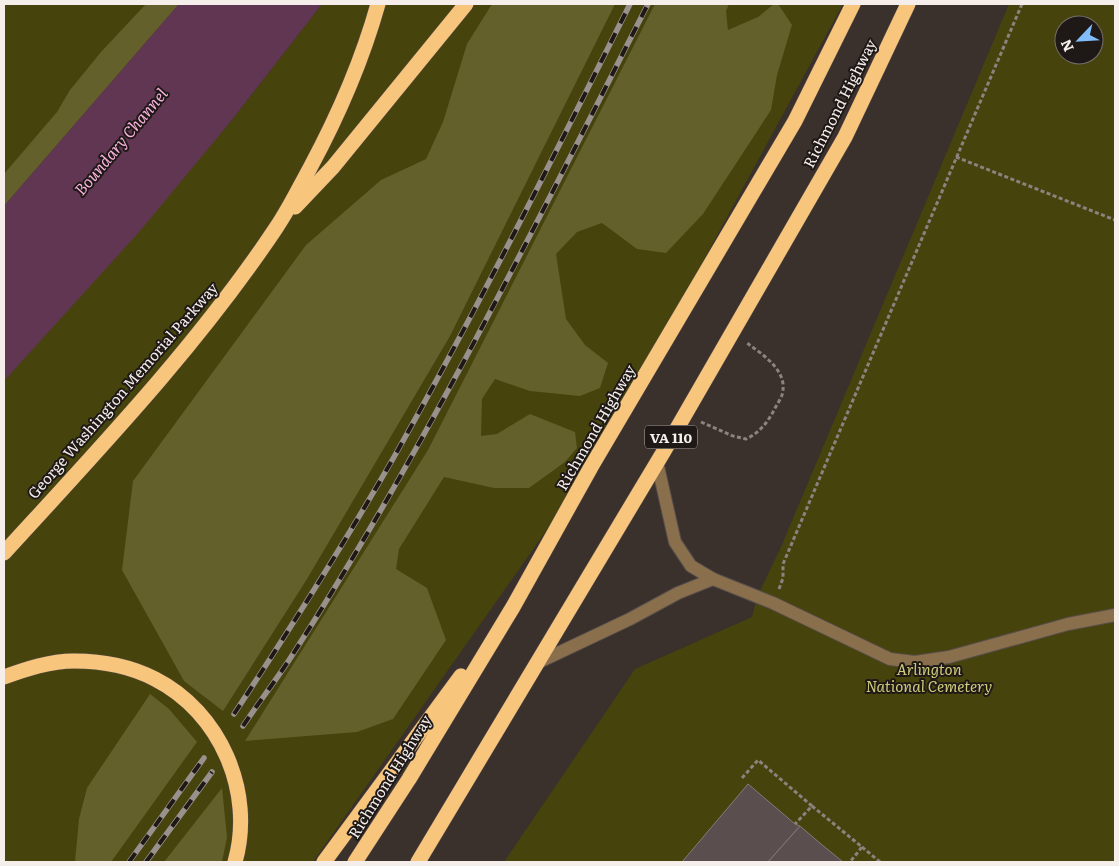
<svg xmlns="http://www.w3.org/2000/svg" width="1119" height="866" font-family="Literata,serif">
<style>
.green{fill:#46430d;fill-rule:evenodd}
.forest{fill:#63602b}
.water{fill:#613652}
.shadow{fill:#0007}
.building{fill:#5a4e4f;stroke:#877a7b}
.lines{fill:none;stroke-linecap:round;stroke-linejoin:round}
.service-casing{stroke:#584e4b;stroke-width:14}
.motorway-casing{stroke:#584e4b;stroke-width:16}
.path{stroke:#8c8380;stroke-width:3;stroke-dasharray:4 2.5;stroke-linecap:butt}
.service{stroke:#896f4c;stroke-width:12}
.motorway{stroke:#f8c57d;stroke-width:15}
.rail-casing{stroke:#99918d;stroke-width:5.5}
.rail{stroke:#1e1917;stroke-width:4;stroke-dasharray:11;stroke-linecap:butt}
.labels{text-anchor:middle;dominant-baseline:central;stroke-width:4;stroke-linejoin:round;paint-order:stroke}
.shield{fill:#1e1917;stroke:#b4aeab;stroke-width:1}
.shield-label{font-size:14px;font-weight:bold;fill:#f5eeeb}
.street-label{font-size:15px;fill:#f5eeeb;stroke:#1e1917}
.park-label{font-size:15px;font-style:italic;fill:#cfcb7a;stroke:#1e1917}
.water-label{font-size:16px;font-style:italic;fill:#fdb3e1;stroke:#1e1917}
</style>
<rect width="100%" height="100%" fill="#3a302c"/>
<!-- green -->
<g class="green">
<path d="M4,4H179L4,206Z"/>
<path d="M322,4H843L591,467L313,862H4V381L231,121Z"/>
<path d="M1009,4H1115V862H504L635,669L752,617L757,597L781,547ZM1064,25H1094V55H1064Z"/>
</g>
<!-- forest -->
<g class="forest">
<path d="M146,4H179L4,206V174L57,112L70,90L101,52Z"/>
<path d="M492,4H615L450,336L307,579L223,711L184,681L122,570L133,481L306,245L381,180L426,159L443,122L467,44Z"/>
<path d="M655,4H729L726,11L728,30L758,17L774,4H778L792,25L777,75L771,110L703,214L666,253L637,249L602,223L577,232L556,254L566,319L585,345L608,363L600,388L580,396L530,391L495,379L482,399L481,436L497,434L530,414L575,432L577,448L565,462L529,488H494L444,477L399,549L396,569L427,588L446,640L393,719L357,732L245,741L428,450Z"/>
<path d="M150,694L169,709L197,742L111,862H75L79,819L87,788Z"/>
<path d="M222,788L227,837L222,862H164Z"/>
</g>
<!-- water -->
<path class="water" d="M179,4H322L231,121L140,231L4,381V206Z"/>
<!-- shadow -->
<path class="shadow" d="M748,785L841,862H683Z"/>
<!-- building -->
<g class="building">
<path d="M748,784L795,824L800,826L768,862H682Z"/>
<path d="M800,826L821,844L843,862H768Z"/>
</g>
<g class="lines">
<!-- service casing -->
<g class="service-casing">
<g id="service">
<path d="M657,462L675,542L691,566L713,579L773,603L890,659L915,662L949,657L1068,624L1115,615"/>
<path d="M537,663L630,619L678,593L713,579"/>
</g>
</g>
<!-- motorway casing -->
<g class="motorway-casing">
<g id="motorway">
<path d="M295,207L333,167L466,4"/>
<path d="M4,553C99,449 198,345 276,228C289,209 299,188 310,168C338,116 362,61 378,4"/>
<path d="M4,677C26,669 50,661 74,661C101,661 130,666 155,679C220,712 255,792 235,862"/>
<path d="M324,862L461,676"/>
<path d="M355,862L409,779L513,607L591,467L795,121L853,4"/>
<path d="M418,862L664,451L845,137L908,4"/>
</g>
</g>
<!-- path -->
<g class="path">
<path d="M956,157L1115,220"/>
<path d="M701,422L733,436L746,439C758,434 767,423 773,412C776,406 780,400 782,395C789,371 763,355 747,343"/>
<path d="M779,589L783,578V564L1022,4"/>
<path d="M742,778L758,760L812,806L795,824"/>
<path d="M812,806L862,847L850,862"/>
<path d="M862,847L880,862"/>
</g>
<!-- service -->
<use href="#service" class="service"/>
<!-- motorway -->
<use href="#motorway" class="motorway"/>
<!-- rail casing -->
<g class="rail-casing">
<g id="rail">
<path d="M234,714C290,629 344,544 394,457C478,308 554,156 630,4"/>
<path d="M243,726C259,702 277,679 293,654C427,446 536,224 648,4"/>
<path d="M129,862L204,758"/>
<path d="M146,862L212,772"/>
</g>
</g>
<!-- rail -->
<use href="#rail" class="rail"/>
</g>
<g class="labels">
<!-- shield labels -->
<rect class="shield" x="645" y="425.5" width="52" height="23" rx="4"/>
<g class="shield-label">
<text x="671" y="437">VA 110</text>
</g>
<!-- street labels -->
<g class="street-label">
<text transform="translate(839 103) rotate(-63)">Richmond Highway</text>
<text transform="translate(122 390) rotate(-49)">George Washington Memorial Parkway</text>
<text transform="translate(595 427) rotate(-60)">Richmond Highway</text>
<text transform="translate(389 776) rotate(-58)">Richmond Highway</text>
</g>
<!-- park labels -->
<g class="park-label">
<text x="929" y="668">Arlington<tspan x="929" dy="17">National Cemetery</tspan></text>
</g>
<!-- water labels -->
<g class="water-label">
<text transform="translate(120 141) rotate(-50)">Boundary Channel</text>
</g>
</g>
<!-- border -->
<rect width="1119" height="866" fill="none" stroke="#f5eeeb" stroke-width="10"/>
<!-- north arrow -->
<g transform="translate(1079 40) rotate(245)"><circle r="24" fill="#1e1917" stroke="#746e6c"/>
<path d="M0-4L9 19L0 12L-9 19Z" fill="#80bdfa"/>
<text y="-8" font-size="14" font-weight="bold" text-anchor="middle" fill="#f5eeeb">N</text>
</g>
</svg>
